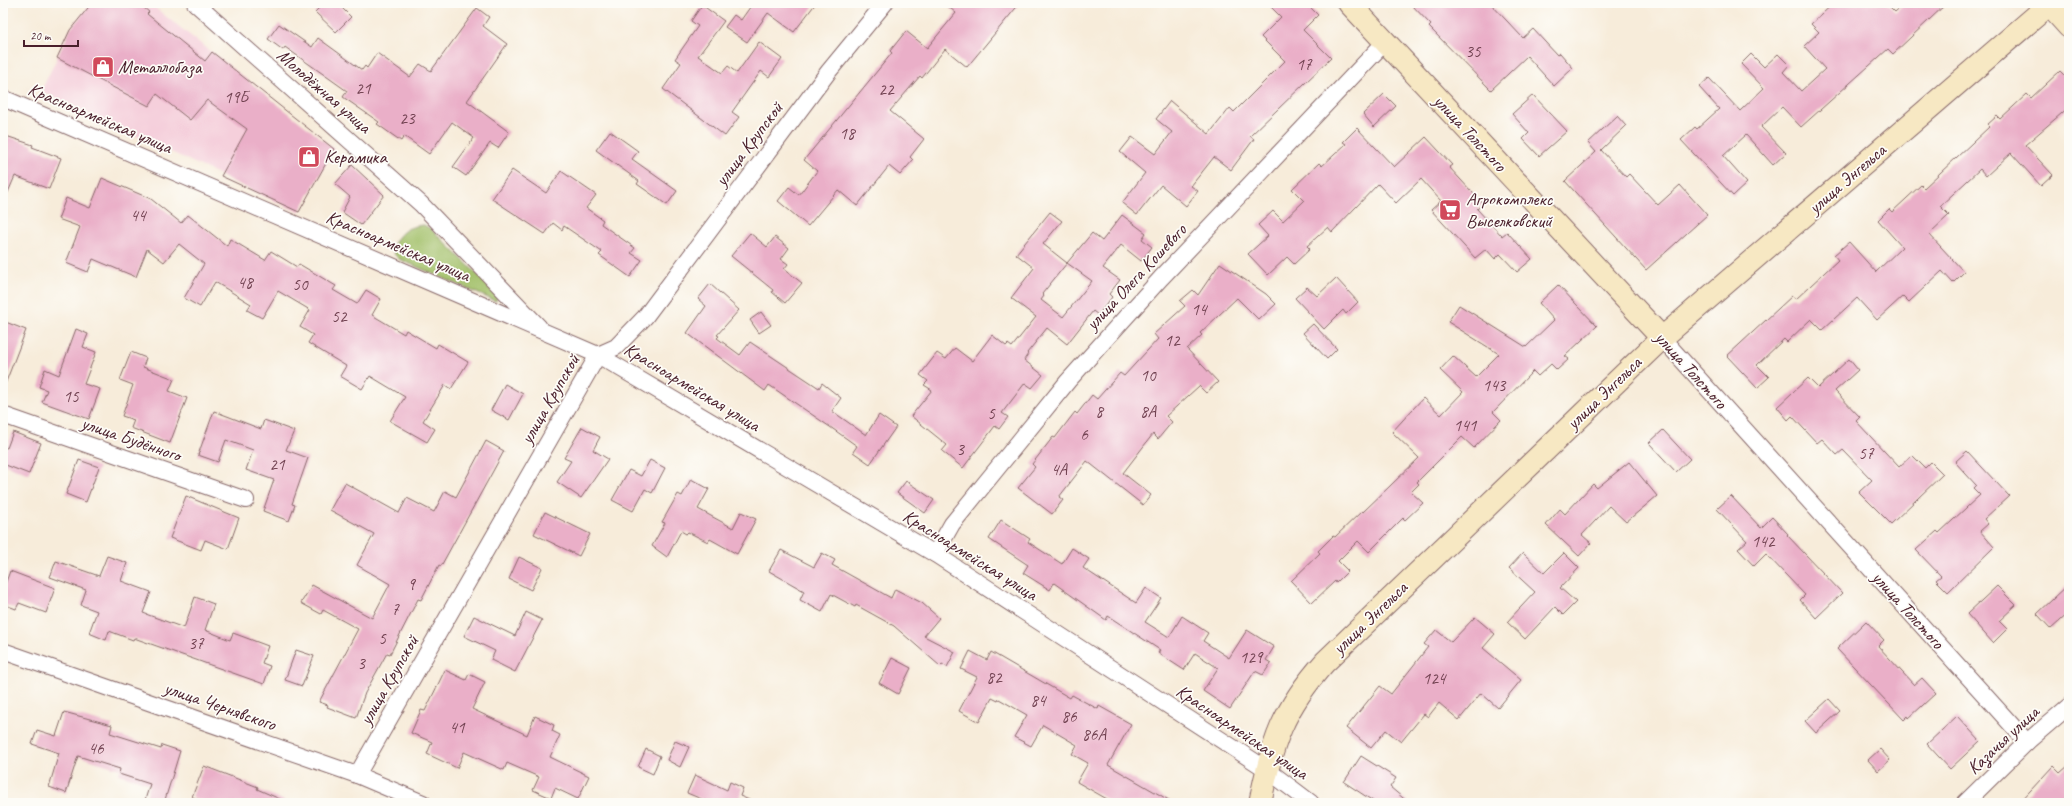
<svg xmlns="http://www.w3.org/2000/svg" width="2072" height="806" font-family="Caveat,sans-serif">
<style>
.built{fill:#f5cfdb}
.green{fill:#a1bf67;stroke:#766f49}
.building{fill:#eaafc8}
.lines{fill:none;stroke-linecap:round;stroke-linejoin:round}
.street-casing{stroke:#876768;stroke-width:18}
.secondary-casing{stroke:#876768;stroke-width:24}
.street{stroke:#fff;stroke-width:16}
.secondary{stroke:#f7e8c3;stroke-width:22}
.labels{text-anchor:middle;dominant-baseline:central;stroke-width:3.5;stroke-linejoin:round;paint-order:stroke}
.number-label{font-size:17px;fill:#724352}
.poi-label{font-size:19px;fill:#4a1f2b;stroke:#fdfcf7;text-anchor:start}
.street-label{font-size:19px;fill:#4a1f2b;stroke:#fdfcf7}
</style>
<rect width="100%" height="100%" fill="#fdfcf7"/>
<filter id="ink" filterUnits="userSpaceOnUse"><feTurbulence type="fractalNoise" baseFrequency=".025" numOctaves="2"/><feDisplacementMap in="SourceGraphic" scale="8" xChannelSelector="R" yChannelSelector="G"/><feConvolveMatrix kernelMatrix="1 2 1 2 8 2 1 2 1" color-interpolation-filters="sRGB"/></filter>
<filter id="wash" filterUnits="userSpaceOnUse"><feTurbulence type="fractalNoise" baseFrequency=".012" numOctaves="4" result="noise"/><feDisplacementMap in="SourceGraphic" scale="16" xChannelSelector="R" yChannelSelector="G"/><feGaussianBlur stdDeviation="0.9" result="paint"/><feColorMatrix in="noise" values="0 0 0 0 0 0 0 0 0 0 0 0 0 0 0 0 0 1.4 0 .05"/><feComposite in="paint" operator="in"/></filter>
<g filter="url(#wash)">
<rect width="100%" height="100%" fill="#f7ecda"/>
<!-- built -->
<path class="built" d="M92,3H149L334,149L299,212L41,91L72,27Z"/>
<!-- green -->
<path class="green" d="M424,225L431,229L497,293V300L495,301L399,259L394,254L392,249C398,233 407,226 424,225Z"/>
<g id="blocks">
<!-- building -->
<g class="building">
<path d="M92,3H138L149,12L147,14L205,61L212,52L334,149L299,212L221,176L247,129L207,100L190,120L157,94L149,106L57,58L70,30Z"/>
<path d="M324,3H337L351,17L336,32L315,12Z"/>
<path d="M753,3H816L794,32L768,13L747,42L725,27L734,15L741,20Z"/>
<path d="M944,3H1020L967,67L945,49L922,78L920,76L890,111L924,139L910,157L913,160L900,175L889,166L857,206L838,190L808,226L778,201L789,187L799,195L817,171L804,160L892,53L890,51L906,31L927,48L956,13Z"/>
<path d="M1267,3H1306L1318,15L1303,30L1331,58L1250,136L1254,139L1231,170L1214,157L1191,186L1198,191L1186,206L1161,185L1137,215L1122,203L1145,173L1120,152L1132,137L1155,154L1172,132L1156,119L1170,101L1209,134L1230,108L1234,112L1285,61L1261,37L1281,17Z"/>
<path d="M1410,3H1490L1523,38L1533,29L1557,55L1560,53L1573,68L1554,86L1527,56L1491,90L1429,27L1431,25Z"/>
<path d="M1834,3H1886L1895,12L1905,3H1947L1893,54L1888,49L1801,127L1782,107L1761,127L1786,153L1773,165L1746,135L1723,156L1747,183L1733,196L1681,140L1695,127L1697,129L1719,109L1699,87L1709,78L1740,111L1764,88L1741,64L1751,54L1764,67L1778,54L1789,65L1783,72L1801,91L1825,69L1804,46L1819,32L1811,24Z"/>
<path d="M702,5L724,21L698,56L722,73L728,66L737,73L759,42L782,59L769,77L761,71L732,112L739,117L725,136L663,89L681,63L675,59L698,26L691,21Z"/>
<path d="M477,8L489,17L483,26L507,44L467,101L509,132L498,148L490,143L466,176L453,167L474,138L452,122L429,154L404,136L401,141L377,124L379,122L343,97L347,91L285,47L283,50L268,39L279,24L312,47L318,38L362,70L365,66L367,68L377,53L410,77L420,64L431,71Z"/>
<path d="M2060,71L2069,80V107L2025,145L2053,175L2041,186L2011,153L1986,176L1980,169L1940,206L1949,215L1929,234L1964,272L1953,283L1942,271L1909,302L1903,296L1877,320L1857,298L1822,330L1811,319L1787,342L1784,339L1757,365L1769,377L1757,388L1727,356L1792,296L1796,299L1838,260L1834,255L1849,242L1876,272L1902,247L1878,220L1889,209L1892,212L1921,185L1924,188L1989,127L1987,125L1997,116L2000,119L2027,94L2031,98Z"/>
<path d="M1384,94L1396,106L1374,127L1363,114Z"/>
<path d="M1533,95L1567,131L1539,156L1523,139L1529,133L1512,114Z"/>
<path d="M1617,116L1626,126L1601,150L1626,177L1629,174L1658,205L1680,185L1707,215L1646,270L1565,181L1596,152L1588,143Z"/>
<path d="M1357,128L1394,167L1426,137L1452,165L1449,167L1483,204L1477,209L1502,236L1507,232L1532,259L1517,272L1500,254L1495,259L1486,249L1475,258L1431,210L1441,201L1421,179L1396,203L1378,184L1332,232L1328,227L1307,246L1310,249L1294,264L1287,257L1268,275L1248,254L1268,236L1258,225L1273,211L1283,221L1304,201L1292,189L1319,163L1322,166L1346,144L1343,142Z"/>
<path d="M610,131L638,151L632,159L677,191L667,205L637,184L639,181L596,150Z"/>
<path d="M3,135L33,145L32,147L61,158L49,189L15,176L3,204Z"/>
<path d="M352,165L384,195L361,225L342,212L350,197L335,184Z"/>
<path d="M512,170L546,193L561,171L596,195L586,208L603,220L601,224L635,248L631,253L642,260L630,277L599,255L602,252L564,226L562,230L553,223L545,234L492,199Z"/>
<path d="M102,178L151,199L181,223L188,215L227,246L230,239L265,260L271,251L297,267L299,264L336,286L333,290L357,304L366,290L381,299L372,315L404,334L406,330L436,348L438,344L468,362L451,389L445,385L423,421L435,429L427,442L390,421L405,397L370,376L362,389L340,376L346,366L308,343L313,335L300,327L310,310L278,291L262,318L247,310L251,304L215,282L200,307L184,298L204,264L179,244L164,262L147,249L136,277L93,259L88,272L66,263L80,227L58,219L66,198L90,208Z"/>
<path d="M1050,212L1062,221L1043,244L1067,263L1042,294L1044,296L1041,300L1063,317L1092,281L1067,263L1092,233L1102,241L1122,215L1146,233L1142,239L1152,247L1141,261L1121,245L1103,268L1120,280L1109,294L1112,297L1098,315L1093,311L1067,344L1047,328L1027,353L1028,354L1024,360L1043,375L1032,388L1025,383L1002,413L1008,417L999,429L995,426L963,468L942,451L947,445L911,416L932,390L924,385L928,381L920,375L937,353L946,359L955,348L972,361L992,335L1006,346L1008,344L1012,347L1036,317L1011,298L1034,268L1016,254Z"/>
<path d="M750,233L767,247L775,237L789,248L781,259L788,264L784,269L802,283L785,303L772,292L773,290L731,256Z"/>
<path d="M1220,263L1266,294L1276,304L1259,320L1237,298L1200,333L1202,335L1187,349L1218,382L1206,393L1199,386L1166,416L1172,422L1158,439L1153,434L1123,473L1151,495L1143,505L1087,461L1059,497L1063,500L1052,514L1018,488L1035,467L1032,464L1053,437L1055,438L1075,412L1077,414L1092,395L1097,399L1120,373L1124,376L1158,339L1154,334L1185,306L1180,301L1193,290L1198,295Z"/>
<path d="M1336,278L1358,302L1346,314L1343,310L1324,329L1295,298L1307,287L1317,296Z"/>
<path d="M710,284L739,310L717,335L719,336L717,338L740,355L750,342L819,388L822,383L841,398L832,411L866,435L879,415L896,427L870,464L853,452L857,446L833,429L769,385L765,391L687,333L706,306L698,299Z"/>
<path d="M1558,285L1597,326L1565,356L1569,359L1557,370L1551,364L1538,376L1533,371L1493,412L1501,420L1474,448L1462,437L1417,482L1419,484L1411,492L1423,503L1405,520L1403,518L1369,552L1358,541L1338,561L1348,571L1336,583L1335,581L1312,603L1291,581L1320,553L1318,551L1333,536L1335,537L1362,511L1363,512L1419,458L1392,432L1423,398L1441,415L1463,392L1440,370L1453,356L1476,377L1499,354L1448,322L1459,305L1526,347L1554,320L1539,303Z"/>
<path d="M761,312L771,325L759,333L750,320Z"/>
<path d="M3,321L26,330L4,387H3Z"/>
<path d="M1313,324L1337,349L1327,359L1303,333Z"/>
<path d="M76,329L88,334L83,347L96,352L84,384L100,389L89,419L42,402L47,390L39,387L45,369L59,375Z"/>
<path d="M131,352L146,358L143,367L174,379L169,391L187,398L170,443L131,428L134,420L122,416L133,385L120,380Z"/>
<path d="M1849,359L1858,370L1835,391L1860,417L1856,421L1899,467L1912,455L1925,468L1931,462L1943,474L1891,524L1859,492L1872,480L1843,450L1837,455L1822,439L1817,443L1792,416L1788,420L1777,407L1808,378L1818,388Z"/>
<path d="M505,384L523,394L509,420L491,410Z"/>
<path d="M214,411L261,429L264,420L294,431L286,450L308,458L292,504L295,505L289,521L263,511L274,480L246,470L253,450L226,440L218,462L198,455Z"/>
<path d="M582,427L600,437L593,450L608,459L581,498L557,482L571,461L564,458Z"/>
<path d="M1663,430L1690,459L1676,472L1649,443Z"/>
<path d="M13,432L41,443L29,474L3,464V447L7,448Z"/>
<path d="M486,441L504,451L441,566L439,565L421,600L418,599L390,654L387,653L365,693L356,718L327,707L328,705L319,702L358,629L323,610L321,614L301,603L312,585L372,618L390,584L357,565L374,534L330,510L345,483L399,513L407,498L434,512L445,491L456,497Z"/>
<path d="M1967,451L2009,496L1984,519L1988,524L1980,531L1994,547L1948,592L1936,580L1941,576L1916,550L1937,531L1939,533L1980,495L1973,488L1976,485L1955,462Z"/>
<path d="M79,460L99,467L86,502L66,494Z"/>
<path d="M650,460L665,468L652,493L645,489L633,511L612,500L629,470L641,476Z"/>
<path d="M1629,462L1657,496L1626,522L1609,506L1582,535L1591,543L1579,556L1546,525L1560,509L1565,514L1593,484L1597,488Z"/>
<path d="M691,479L709,489L698,509L733,528L741,512L756,519L737,554L710,539L708,542L688,532L686,534L681,531L667,557L652,546L665,523L662,522L678,494L682,496Z"/>
<path d="M906,481L934,500L925,513L897,493Z"/>
<path d="M186,496L239,518L228,549L205,540L201,550L170,538Z"/>
<path d="M1731,496L1761,528L1772,517L1788,534L1787,535L1842,593L1816,618L1800,600L1805,595L1766,554L1754,566L1738,549L1747,541L1717,509Z"/>
<path d="M545,512L590,534L579,556L534,534Z"/>
<path d="M1001,520L1030,539L1028,542L1062,564L1072,548L1089,559L1083,568L1136,603L1146,588L1161,598L1145,622L1169,637L1182,616L1208,633L1203,641L1229,658L1247,630L1274,647L1266,660L1271,663L1263,675L1255,671L1230,709L1203,691L1218,668L1195,653L1184,670L1158,653L1160,650L1108,616L1106,620L1054,583L1050,590L1023,573L1028,565L989,539Z"/>
<path d="M781,550L814,567L822,553L835,560L832,565L891,598L895,589L922,603L939,618L924,636L955,652L947,667L942,664L940,666L894,626L856,605L855,607L831,594L822,612L800,600L804,591L769,571Z"/>
<path d="M1523,553L1544,573L1564,553L1579,568L1560,588L1576,602L1563,615L1555,607L1525,639L1507,622L1535,592L1509,568Z"/>
<path d="M107,556L127,563L121,581L151,592L143,613L184,628L195,597L214,604L205,630L230,640L233,633L268,646L262,663L270,666L264,684L134,638L133,640L109,631L106,640L89,633L97,611L81,605L86,590L50,577L56,561L99,576Z"/>
<path d="M519,557L542,568L531,590L509,579Z"/>
<path d="M10,571L55,588L46,613L19,603L16,609L3,604V590Z"/>
<path d="M2069,584V613L2051,629L2037,614Z"/>
<path d="M1997,586L2016,605L1999,621L2007,629L1993,643L1967,614Z"/>
<path d="M526,612L542,620L515,672L491,660L495,651L464,636L474,616L515,636Z"/>
<path d="M1475,617L1495,634L1483,648L1521,680L1498,708L1481,693L1459,720L1439,703L1428,717L1424,714L1401,742L1386,730L1371,748L1346,728L1380,686L1391,694L1428,647L1424,644L1436,630L1451,642Z"/>
<path d="M1866,621L1884,640L1878,646L1914,685L1922,678L1936,693L1909,718L1908,716L1904,720L1837,649Z"/>
<path d="M296,650L314,656L302,686L285,680Z"/>
<path d="M970,651L987,660L991,652L1070,698L1072,695L1098,709L1099,706L1131,724L1108,765L1174,803H1114L1077,782L1088,763L1072,754L1077,745L1043,725L1031,746L1014,737L1027,715L999,699L998,701L992,698L979,722L959,711L977,677L961,669Z"/>
<path d="M892,658L911,668L898,694L879,683Z"/>
<path d="M445,670L466,680L469,674L485,682L472,709L527,735L535,716L554,725L552,731L560,735L550,757L589,776L578,799L555,788L551,798L533,790L539,777L507,763L504,770L464,752L457,768L427,754L432,742L411,733L421,710L425,711Z"/>
<path d="M1829,699L1840,711L1816,733L1805,721Z"/>
<path d="M64,712L112,725L110,733L161,749L162,745L180,751L164,803H144L150,784L119,774L120,769L78,756L66,793L49,787L59,753L32,744L37,730L56,736Z"/>
<path d="M1957,716L1980,741L1950,769L1927,744Z"/>
<path d="M675,741L689,747L680,767L667,760Z"/>
<path d="M646,749L660,756L653,774L638,767Z"/>
<path d="M1880,749L1890,760L1878,771L1868,760Z"/>
<path d="M1361,756L1396,778L1390,787L1409,803H1376L1344,782Z"/>
<path d="M2069,765V803H2019L2053,766L2060,773Z"/>
<path d="M204,766L258,787L257,789L289,803H208L192,797Z"/>
<path d="M695,775L727,790L730,782L743,788L740,796L756,803H711L687,793Z"/>
</g>
</g>
</g>
<g filter="url(#ink)">
<use href="#blocks" fill-opacity="0" stroke="#876768" stroke-width="1"/>
<g class="lines">
<!-- street casing -->
<g class="street-casing">
<g id="street">
<path d="M195,3L421,204L539,327"/>
<path d="M3,98L598,355L935,554L1266,769L1311,803"/>
<path d="M1662,338L2027,742"/>
<path d="M3,415L246,500"/>
<path d="M935,554L952,524L1068,381L1161,278L1385,42"/>
<path d="M3,651L357,775L423,803"/>
<path d="M357,775L598,355L616,347L645,317L829,71L885,3"/>
<path d="M1965,803L2027,742L2069,706"/>
</g>
</g>
<!-- secondary casing -->
<g class="secondary-casing">
<g id="secondary">
<path d="M1349,3L1662,338"/>
<path d="M2049,5L2069,27"/>
<path d="M1260,803C1272,742 1283,709 1325,662L1662,338L2051,3"/>
</g>
</g>
<!-- street -->
<use href="#street" class="street"/>
<!-- secondary -->
<use href="#secondary" class="secondary"/>
</g>
</g>
<!-- icons -->
<defs>
<g id="shop-square" transform="scale(1.15)"><rect x="-9" y="-9" width="18" height="18" rx="4" fill="#d1495b" stroke="#fdfcf7"/><path d="M-5-2.5h2.3a2.7 3.5 0 0 1 5.4 0H5L5.5 6h-11ZM-1.5-2.5h3a1.5 2.3 0 0 0-3 0Z" fill="#fff"/></g>
<g id="supermarket-square" transform="scale(1.15)"><rect x="-9" y="-9" width="18" height="18" rx="4" fill="#d1495b" stroke="#fdfcf7"/><path d="M-6-5.5h2.5l.6 2H6L4.5 2H-2.5L-4.4-4H-6ZM-1.5 3.2a1.3 1.3 0 1 0 .1 0ZM3 3.2a1.3 1.3 0 1 0 .1 0Z" fill="#fff"/></g>
</defs>
<g fill-rule="evenodd">
<use href="#shop-square" x="103" y="67"/>
<use href="#shop-square" x="309" y="157"/>
<use href="#supermarket-square" x="1450" y="210"/>
</g>
<g class="labels">
<!-- number labels -->
<g class="number-label">
<text x="1473" y="51">35</text>
<text x="1304" y="64">17</text>
<text x="363" y="88">21</text>
<text x="886" y="89">22</text>
<text x="236" y="97">19Б</text>
<text x="407" y="118">23</text>
<text x="847" y="133">18</text>
<text x="138" y="215">44</text>
<text x="245" y="282">48</text>
<text x="300" y="284">50</text>
<text x="1199" y="309">14</text>
<text x="339" y="316">52</text>
<text x="1172" y="340">12</text>
<text x="1148" y="375">10</text>
<text x="1494" y="385">143</text>
<text x="71" y="396">15</text>
<text x="1099" y="411">8</text>
<text x="1148" y="411">8А</text>
<text x="991" y="413">5</text>
<text x="1465" y="425">141</text>
<text x="1084" y="434">6</text>
<text x="960" y="449">3</text>
<text x="1866" y="453">57</text>
<text x="277" y="464">21</text>
<text x="1059" y="469">4А</text>
<text x="1763" y="541">142</text>
<text x="411" y="584">9</text>
<text x="395" y="609">7</text>
<text x="382" y="638">5</text>
<text x="196" y="643">37</text>
<text x="1251" y="657">129</text>
<text x="361" y="663">3</text>
<text x="994" y="677">82</text>
<text x="1434" y="678">124</text>
<text x="1038" y="700">84</text>
<text x="1069" y="716">86</text>
<text x="457" y="727">41</text>
<text x="1094" y="734">86А</text>
<text x="96" y="748">46</text>
</g>
<!-- poi labels -->
<g class="poi-label">
<text x="118" y="67">Металлобаза</text>
<text x="324" y="157">Керамика</text>
<text x="1466" y="199">Агрокомплекс<tspan x="1466" dy="22">Выселковский</tspan></text>
</g>
<!-- street labels -->
<g class="street-label">
<text transform="translate(324 91) rotate(41)">Молодёжная улица</text>
<text transform="translate(100 118) rotate(23)">Красноармейская улица</text>
<text transform="translate(1470 133) rotate(47)">улица Толстого</text>
<text transform="translate(749 144) rotate(-53)">улица Крупской</text>
<text transform="translate(1847 179) rotate(-41)">улица Энгельса</text>
<text transform="translate(398 246) rotate(23)">Красноармейская улица</text>
<text transform="translate(1136 277) rotate(-47)">улица Олега Кошевого</text>
<text transform="translate(1691 370) rotate(48)">улица Толстого</text>
<text transform="translate(692 387) rotate(31)">Красноармейская улица</text>
<text transform="translate(1604 393) rotate(-44)">улица Энгельса</text>
<text transform="translate(550 399) rotate(-60)">улица Крупской</text>
<text transform="translate(131 439) rotate(19)">улица Будённого</text>
<text transform="translate(970 555) rotate(32)">Красноармейская улица</text>
<text transform="translate(1908 610) rotate(48)">улица Толстого</text>
<text transform="translate(1370 618) rotate(-44)">улица Энгельса</text>
<text transform="translate(389 680) rotate(-60)">улица Крупской</text>
<text transform="translate(220 706) rotate(19)">улица Чернявского</text>
<text transform="translate(1242 732) rotate(34)">Красноармейская улица</text>
<text transform="translate(2003 740) rotate(-43)">Казачья улица</text>
</g>
</g>
<!-- margin -->
<rect width="2072" height="806" fill="none" stroke="#fdfcf7" stroke-width="16"/>
<!-- scale -->
<path d="M24 40v6h54v-6" fill="none" stroke="#4a1f2b" stroke-width="2"/>
<text x="30" y="40" font-size="12" fill="#4a1f2b" stroke="#fdfcf7" stroke-width="3" paint-order="stroke">20 m</text>
</svg>
